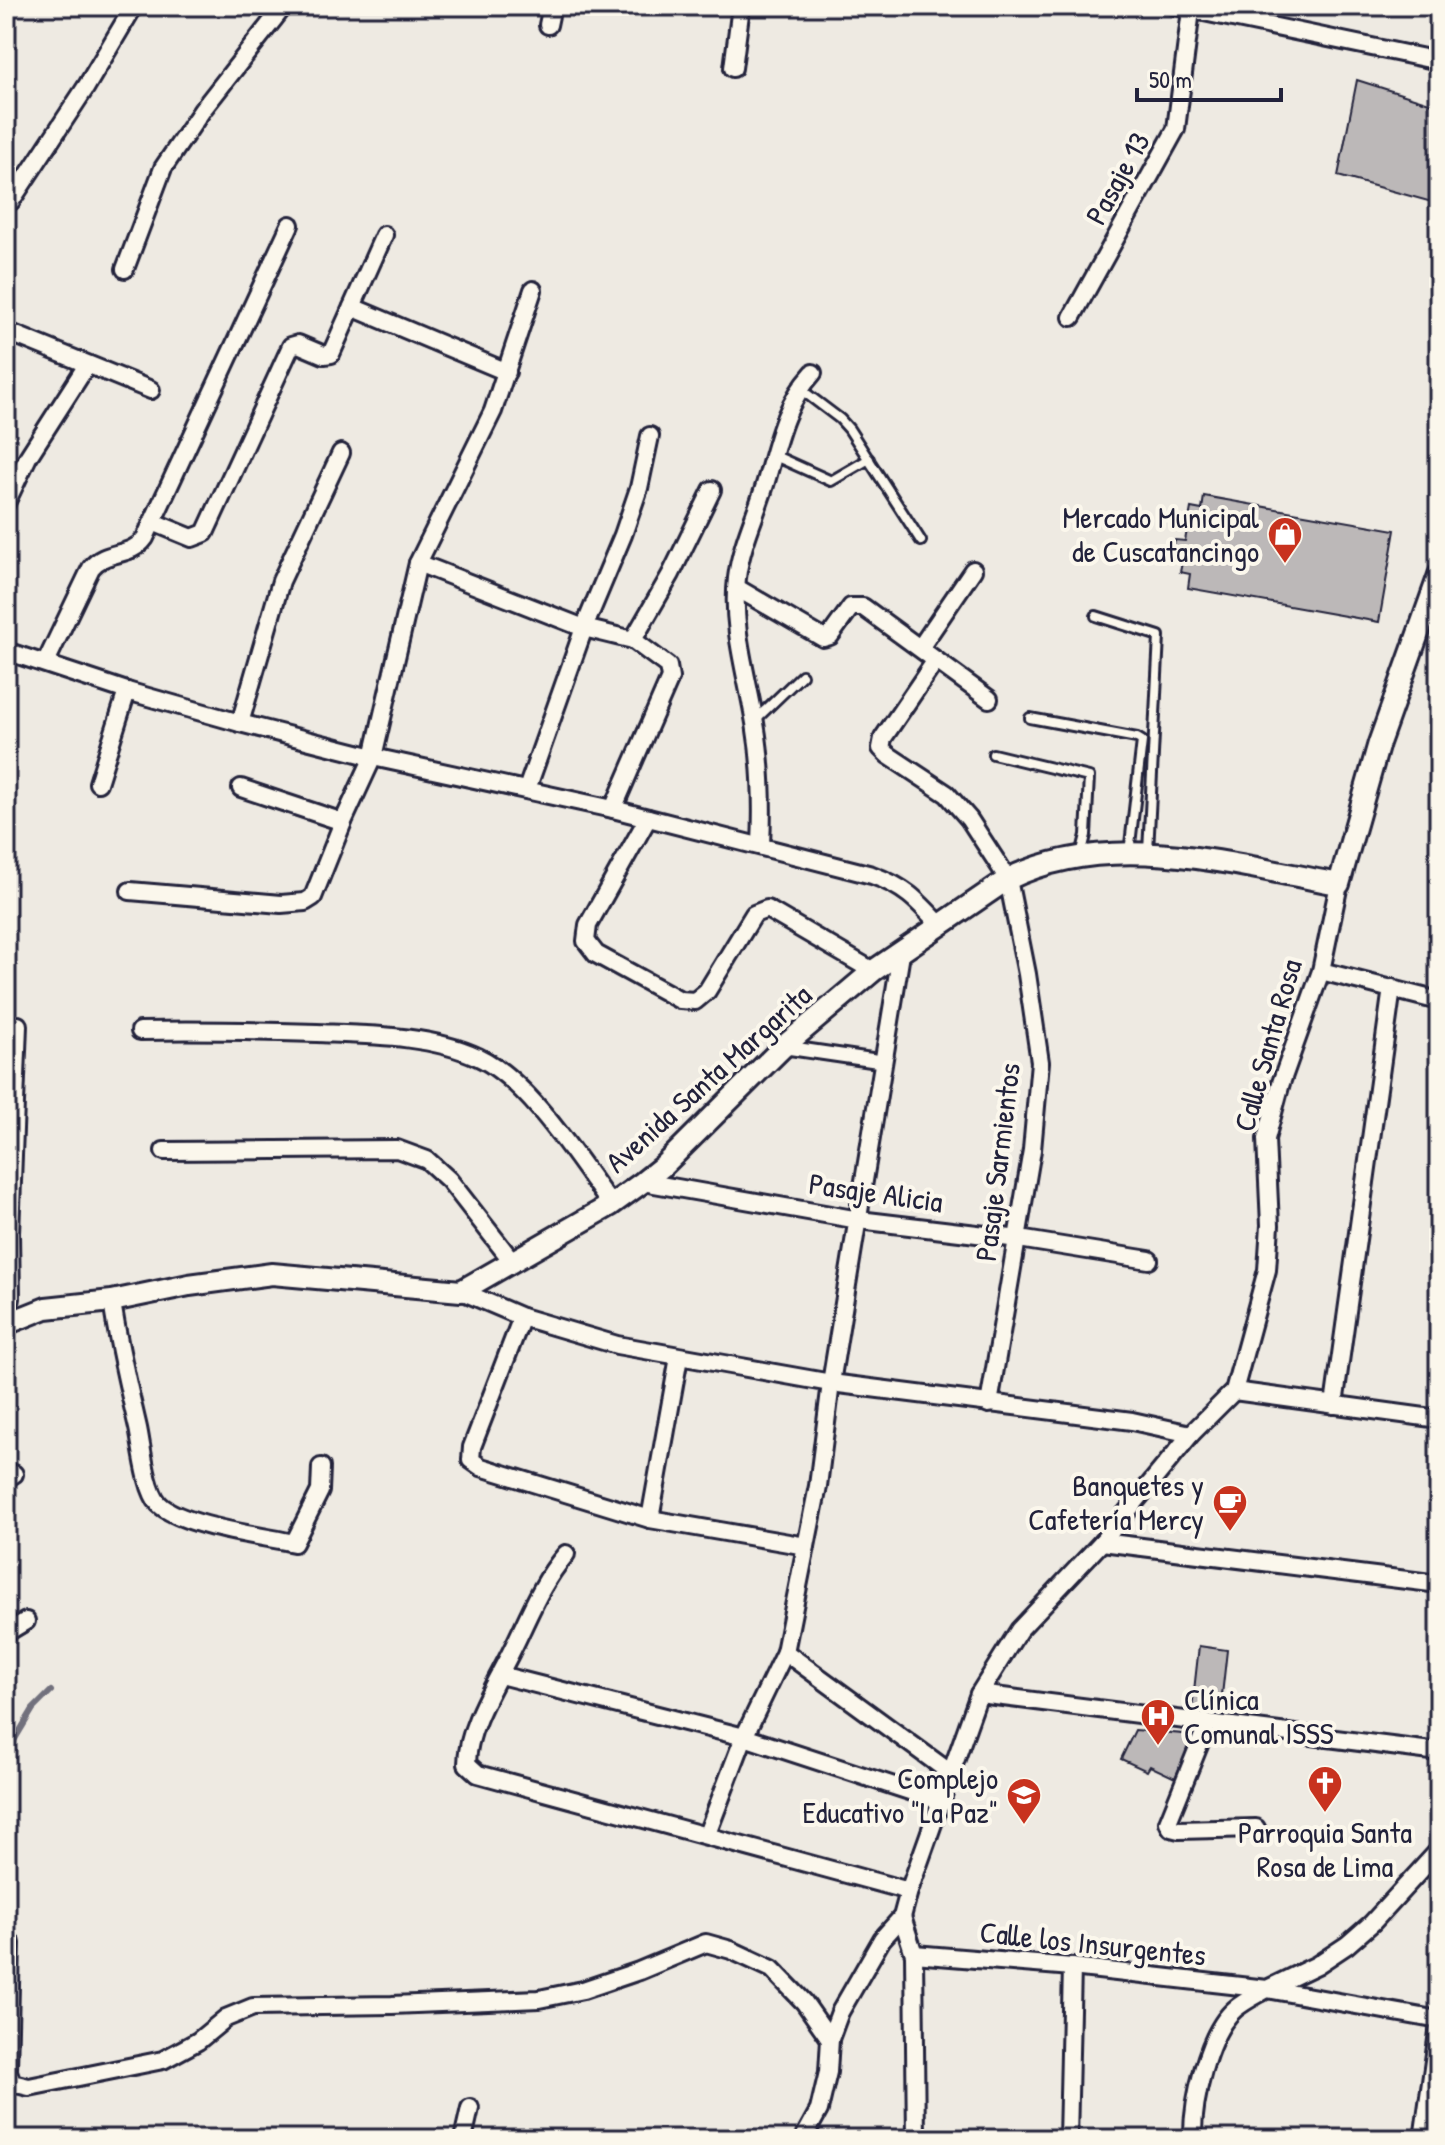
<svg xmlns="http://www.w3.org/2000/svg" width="1445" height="2145" font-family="'Patrick Hand',sans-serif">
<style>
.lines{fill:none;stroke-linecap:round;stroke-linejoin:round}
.stream{stroke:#716f7c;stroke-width:6}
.building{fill:#bcb8b8;stroke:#22223b;stroke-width:2}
.service-casing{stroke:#22223b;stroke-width:14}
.pedestrian-casing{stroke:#22223b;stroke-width:18}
.minor-casing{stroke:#22223b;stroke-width:22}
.tertiary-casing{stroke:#22223b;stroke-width:26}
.service{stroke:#fbf7ec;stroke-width:8}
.pedestrian{stroke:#fbf7ec;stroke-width:12}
.minor{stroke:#fbf7ec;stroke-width:16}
.tertiary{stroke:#fbf7ec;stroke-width:20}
.labels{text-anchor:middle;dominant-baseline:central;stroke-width:8;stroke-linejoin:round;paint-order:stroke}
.street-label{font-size:30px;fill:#22223b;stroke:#fbf7ec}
.poi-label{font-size:30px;fill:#22223b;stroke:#fbf7ec;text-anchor:end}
</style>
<rect width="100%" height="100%" fill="#eeeae2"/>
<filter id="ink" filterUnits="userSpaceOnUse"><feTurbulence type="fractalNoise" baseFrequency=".0125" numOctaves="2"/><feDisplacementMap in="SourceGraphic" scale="16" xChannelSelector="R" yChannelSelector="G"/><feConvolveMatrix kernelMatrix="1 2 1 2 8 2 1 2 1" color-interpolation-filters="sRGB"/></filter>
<g filter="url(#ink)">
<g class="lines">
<!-- stream -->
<path class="stream" d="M6,1754L33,1709L51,1691"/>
</g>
<!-- building -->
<g class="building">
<path d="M1357,80L1439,106V204L1338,176Z"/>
<path d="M1204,496L1395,530L1379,622L1188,588L1190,574L1180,572L1183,558L1172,557L1175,540L1185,541L1191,508L1202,510Z"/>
<path d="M1199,1646L1227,1650L1220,1713L1192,1709Z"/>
<path d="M1135,1730L1195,1735L1175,1778L1150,1766L1147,1771L1121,1759Z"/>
</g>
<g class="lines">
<!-- service casing -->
<g class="service-casing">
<g id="service">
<path d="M799,388L840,419L849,429L921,541"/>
<path d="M773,455L831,481L869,459"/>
<path d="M1096,616L1159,636L1148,852"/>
<path d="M1030,718L1137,738L1142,741L1129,853"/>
<path d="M755,720L802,675"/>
<path d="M993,754L1089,777L1086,835L1081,855"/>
</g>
</g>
<!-- pedestrian casing -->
<g class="pedestrian-casing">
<path id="pedestrian" d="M783,1047L885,1062"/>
</g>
<!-- minor casing -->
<g class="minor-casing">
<g id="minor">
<path d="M1175,6L1439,61"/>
<path d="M548,25L552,6"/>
<path d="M733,68L741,6"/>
<path d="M11,201L86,87L134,6"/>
<path d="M125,269L163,168L203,109L284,6"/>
<path d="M352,307L507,372"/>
<path d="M1072,317L1176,129L1191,10"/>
<path d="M6,331L151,390"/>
<path d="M6,503L28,457L87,365"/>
<path d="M153,522L192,538L205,533L291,346L298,344L324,355L331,354L384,235"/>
<path d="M418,563L584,628L633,640L668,666L670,678L613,809"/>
<path d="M737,588L823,638L830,636L851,607H863L989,699"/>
<path d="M633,640L671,574L712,490"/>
<path d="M920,648L973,570"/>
<path d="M6,651L127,691L240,723L373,757L613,809L872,875C905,887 916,899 940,925"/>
<path d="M936,660L883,738L881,748L888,755L947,794L969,819L1008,879L1027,974L1040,1062L1032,1150L989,1404"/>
<path d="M46,662L91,568C106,549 131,558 145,538L290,225"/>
<path d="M240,723L281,581L341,453"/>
<path d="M98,783L127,691"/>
<path d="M241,788L343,822"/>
<path d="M527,789L584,628L623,535L639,488L650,436"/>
<path d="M648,818L588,925L586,941L596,954L680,1000L695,1001L707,991L754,914L767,909L873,971"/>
<path d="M761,845C763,803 762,764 755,723C747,675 731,627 737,578C741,543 758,511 767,478C778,439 785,404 813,373"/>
<path d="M130,891L281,904L305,902L313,897L343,822L373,757L418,563L493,411L533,290"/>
<path d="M1321,971L1439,1001"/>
<path d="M140,1031C199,1030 258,1031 317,1033C368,1035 431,1035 478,1057C528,1080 579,1161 611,1205"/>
<path d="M164,1151L397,1149L427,1160L449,1180L512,1261"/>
<path d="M643,1182L859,1220L1019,1239L1149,1260"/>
<path d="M461,1291L522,1317L617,1345L831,1383L1132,1421L1191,1434"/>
<path d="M11,1299L10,1233L18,1025"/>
<path d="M112,1301C118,1344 128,1385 138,1428C142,1447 146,1490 159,1504C181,1526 262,1536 294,1543L320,1491L321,1467"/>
<path d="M522,1317L472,1447L471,1460L481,1467L650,1519L806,1546"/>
<path d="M1234,1391L1439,1419"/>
<path d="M1334,1405L1392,988"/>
<path d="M6,1479L14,1474"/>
<path d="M650,1519L679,1357"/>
<path d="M1102,1542L1439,1584"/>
<path d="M566,1554C541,1583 529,1616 512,1650C496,1683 467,1727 467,1764L478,1774L909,1891"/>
<path d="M6,1633L26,1621"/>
<path d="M785,1652L952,1774"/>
<path d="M500,1675L744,1737L943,1802"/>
<path d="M979,1694L1439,1752"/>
<path d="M1208,1723L1168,1822L1171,1828L1179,1830L1256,1828"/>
<path d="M707,1834L744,1737L785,1652L818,1486L831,1383L901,954"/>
<path d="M902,1917L914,1954L916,2139"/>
<path d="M11,1943L8,2071L12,2083L29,2087L163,2060L198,2041L226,2018L253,2007L392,2005L539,1999L583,1990L639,1971L706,1943L731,1950L772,1969L804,2002L830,2039"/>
<path d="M914,1954L1072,1967L1267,1989L1317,1965L1347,1945L1372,1923L1439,1850"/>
<path d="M463,2139L470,2108"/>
<path d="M803,2139L819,2110L828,2072L830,2039L840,2012L882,1939L902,1917L909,1891L979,1694L1019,1630L1102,1542L1191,1434L1234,1391L1267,1270L1270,1225L1266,1139L1281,1083L1321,971L1339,884"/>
<path d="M1068,2139L1072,1967"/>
<path d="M1193,2139C1192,2104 1207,2033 1235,2009C1244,2001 1257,1995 1267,1989L1439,2020"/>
<path d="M1423,2139L1439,2025"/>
</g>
</g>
<!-- tertiary casing -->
<g class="tertiary-casing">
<path id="tertiary" d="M6,1324L46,1308L112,1301L189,1285L272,1274L461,1291L611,1205L643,1182L663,1166L783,1047L873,971L1008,879C1111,828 1232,865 1339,884L1379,743L1439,575"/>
</g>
<!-- service -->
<use href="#service" class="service"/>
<!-- pedestrian -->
<use href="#pedestrian" class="pedestrian"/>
<!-- minor -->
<use href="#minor" class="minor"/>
<!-- tertiary -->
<use href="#tertiary" class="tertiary"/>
</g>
</g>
<!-- icons -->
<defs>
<g id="shop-pin" transform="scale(1.8)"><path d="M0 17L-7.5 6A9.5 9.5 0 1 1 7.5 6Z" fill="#c8321e" stroke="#fbf7ec"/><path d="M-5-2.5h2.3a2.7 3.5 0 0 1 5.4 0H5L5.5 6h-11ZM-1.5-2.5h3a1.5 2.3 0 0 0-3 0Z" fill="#fff"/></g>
<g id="cafe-pin" transform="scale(1.8)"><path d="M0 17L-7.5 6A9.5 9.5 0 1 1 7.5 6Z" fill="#c8321e" stroke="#fbf7ec"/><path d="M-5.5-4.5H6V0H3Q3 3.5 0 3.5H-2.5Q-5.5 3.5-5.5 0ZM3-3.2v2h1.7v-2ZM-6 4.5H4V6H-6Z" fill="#fff"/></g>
<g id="hospital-pin" transform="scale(1.8)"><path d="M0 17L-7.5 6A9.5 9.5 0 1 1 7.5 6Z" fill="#c8321e" stroke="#fbf7ec"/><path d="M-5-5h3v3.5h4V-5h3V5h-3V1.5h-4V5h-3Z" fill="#fff"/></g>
<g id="church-pin" transform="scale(1.8)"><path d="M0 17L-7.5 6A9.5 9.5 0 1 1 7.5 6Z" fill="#c8321e" stroke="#fbf7ec"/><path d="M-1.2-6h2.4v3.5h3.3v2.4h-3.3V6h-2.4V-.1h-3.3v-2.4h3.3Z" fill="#fff"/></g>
<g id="school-pin" transform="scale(1.8)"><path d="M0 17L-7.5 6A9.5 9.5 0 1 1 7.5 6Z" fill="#c8321e" stroke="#fbf7ec"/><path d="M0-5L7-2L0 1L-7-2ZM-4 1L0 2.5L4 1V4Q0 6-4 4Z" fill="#fff"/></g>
</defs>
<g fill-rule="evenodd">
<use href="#shop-pin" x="1285" y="534"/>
<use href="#cafe-pin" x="1230" y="1502"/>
<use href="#hospital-pin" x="1158" y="1716"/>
<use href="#church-pin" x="1325" y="1783"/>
<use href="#school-pin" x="1024" y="1795"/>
</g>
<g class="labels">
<!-- street labels -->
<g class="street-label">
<text transform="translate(1117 178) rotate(-61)">Pasaje 13</text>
<text transform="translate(1267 1045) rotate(-74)">Calle Santa Rosa</text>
<text transform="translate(708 1078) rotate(-42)">Avenida Santa Margarita</text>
<text transform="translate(997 1162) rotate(-83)">Pasaje Sarmientos</text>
<text transform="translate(876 1192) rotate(8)">Pasaje Alicia</text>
<text transform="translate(1093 1943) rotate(6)">Calle los Insurgentes</text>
</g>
<!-- poi labels -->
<g class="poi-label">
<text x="1259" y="517">Mercado Municipal<tspan x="1259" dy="34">de Cuscatancingo</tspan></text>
<text x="1204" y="1485">Banquetes y<tspan x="1204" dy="34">Cafetería Mercy</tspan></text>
<text x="1184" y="1699" text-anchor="start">Clínica<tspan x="1184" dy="34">Comunal ISSS</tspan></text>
<text x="998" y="1778">Complejo<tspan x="998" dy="34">Educativo "La Paz"</tspan></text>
<text x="1325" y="1832" text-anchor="middle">Parroquia Santa<tspan x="1325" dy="34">Rosa de Lima</tspan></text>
</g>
</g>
<!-- margin -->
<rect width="1445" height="2145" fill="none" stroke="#fbf7ec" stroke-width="32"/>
<rect x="16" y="16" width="1413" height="2113" fill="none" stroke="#22223b" stroke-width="3" filter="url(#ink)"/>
<!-- scale -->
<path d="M1137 88v12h144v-12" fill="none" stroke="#22223b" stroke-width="4"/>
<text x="1149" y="88" font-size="24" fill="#22223b" stroke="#fbf7ec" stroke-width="6" paint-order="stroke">50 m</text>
</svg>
